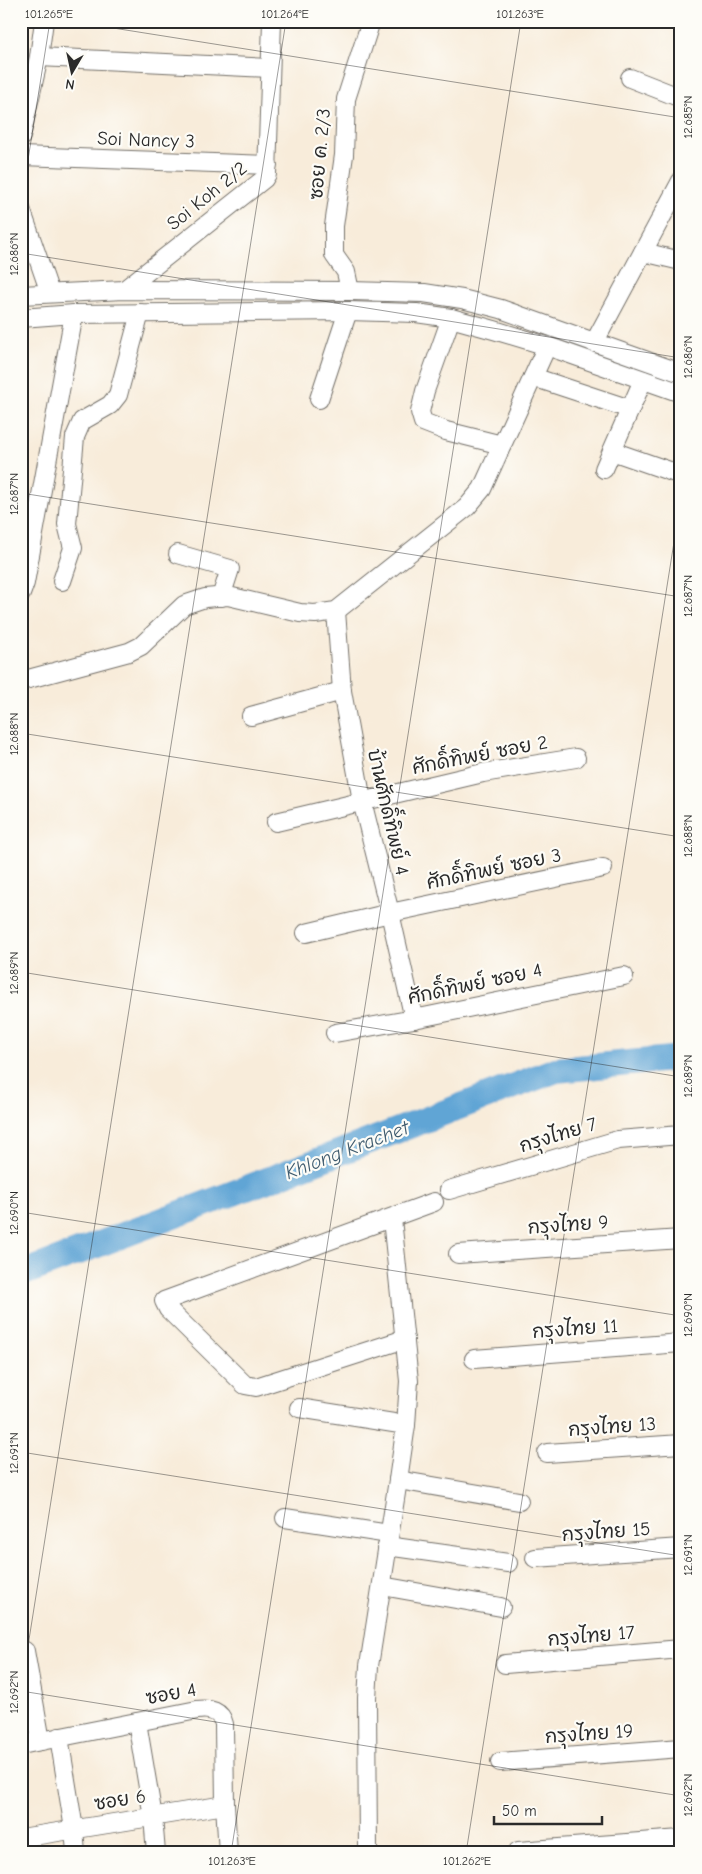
<svg xmlns="http://www.w3.org/2000/svg" width="702" height="1874" font-family="'Comic Neue','Playpen Sans Thai',sans-serif">
<style>
.lines{fill:none;stroke-linecap:round;stroke-linejoin:round}
.river{stroke:#60a5d5;stroke-width:26}
.minor-casing{stroke:#736f68;stroke-width:20}
.minor{stroke:#fff;stroke-width:18}
.ticks{fill:none;stroke:#2b2b2b;stroke-width:1;stroke-opacity:0.45}
.labels{text-anchor:middle;dominant-baseline:central;stroke-width:4.5;stroke-linejoin:round;paint-order:stroke}
.street-label{font-size:19px;fill:#2b2b2b;stroke:#fdfcf7}
.water-label{font-size:20px;font-style:italic;fill:#405c6f;stroke:#fdfcf7}
.neatline{fill:none;stroke:#2b2b2b;stroke-width:2}
.ticks-label{font-size:12px;text-anchor:middle;fill:#2b2b2b}
</style>
<rect width="100%" height="100%" fill="#fdfcf7"/>
<filter id="ink" filterUnits="userSpaceOnUse"><feTurbulence type="fractalNoise" baseFrequency=".02" numOctaves="2"/><feDisplacementMap in="SourceGraphic" scale="10" xChannelSelector="R" yChannelSelector="G"/><feConvolveMatrix kernelMatrix="1 2 1 2 8 2 1 2 1" color-interpolation-filters="sRGB"/></filter>
<filter id="wash" filterUnits="userSpaceOnUse"><feTurbulence type="fractalNoise" baseFrequency=".0096" numOctaves="4" result="noise"/><feDisplacementMap in="SourceGraphic" scale="20" xChannelSelector="R" yChannelSelector="G"/><feGaussianBlur stdDeviation="1.12" result="paint"/><feColorMatrix in="noise" values="0 0 0 0 0 0 0 0 0 0 0 0 0 0 0 0 0 1.4 0 .05"/><feComposite in="paint" operator="in"/></filter>
<g filter="url(#wash)">
<rect width="100%" height="100%" fill="#f8ecda"/>
<g class="lines">
<!-- river -->
<path class="river" d="M21,1274L556,1070L681,1058"/>
</g>
</g>
<g filter="url(#ink)">
<g class="lines">
<!-- minor casing -->
<g class="minor-casing">
<g id="minor">
<path d="M39,57L270,68"/>
<path d="M630,78L681,98"/>
<path d="M21,137L39,57L44,21"/>
<path d="M21,156L268,165"/>
<path d="M21,209L50,293"/>
<path d="M643,252L681,261"/>
<path d="M124,290L264,179L267,174L272,21"/>
<path d="M350,291L346,272L334,255V226L344,155L346,99L371,21"/>
<path d="M21,295L124,290L350,291L424,293L462,299L501,309L681,373"/>
<path d="M21,318L74,314L348,311L416,313L451,318L494,330L547,346L681,393"/>
<path d="M451,318L425,391L420,412L423,422L446,431L502,445"/>
<path d="M594,343L681,181"/>
<path d="M533,377L630,409"/>
<path d="M319,399L348,311"/>
<path d="M612,451L681,475"/>
<path d="M604,469L643,380"/>
<path d="M178,554L230,569L221,597"/>
<path d="M62,581L73,548L67,524L75,437L82,421L110,405L118,395L140,313"/>
<path d="M21,594L25,583L74,314"/>
<path d="M336,611L342,691L362,801L390,913L414,1019"/>
<path d="M21,681L129,652L141,646L184,605L205,598L228,596L300,613L315,614L336,611L467,507L482,489L547,346"/>
<path d="M251,716L342,691"/>
<path d="M276,822L483,773L576,758"/>
<path d="M306,933L390,913L603,868"/>
<path d="M335,1033L414,1019L624,976"/>
<path d="M449,1190L618,1140L681,1135"/>
<path d="M458,1254L681,1239"/>
<path d="M405,1339L256,1387L245,1385L168,1309L164,1301L434,1202"/>
<path d="M474,1359L681,1343"/>
<path d="M299,1408L406,1425"/>
<path d="M547,1453L681,1444"/>
<path d="M398,1480L519,1501"/>
<path d="M285,1518L389,1534"/>
<path d="M387,1546L508,1563"/>
<path d="M535,1558L681,1548"/>
<path d="M382,1586L501,1607"/>
<path d="M21,1652L25,1651L41,1741"/>
<path d="M505,1664L681,1649"/>
<path d="M137,1722L153,1817L156,1853"/>
<path d="M59,1737L74,1829L76,1853"/>
<path d="M21,1745L197,1710C210,1708 221,1711 224,1724L225,1805L228,1853"/>
<path d="M500,1762L681,1748"/>
<path d="M21,1838L225,1805"/>
<path d="M518,1851L681,1839"/>
<path d="M368,1853L367,1698L369,1666L398,1480L406,1425L409,1381L392,1219"/>
</g>
</g>
<!-- minor -->
<use href="#minor" class="minor"/>
</g>
</g>
<!-- ticks -->
<path class="ticks" d="M69,21L681,118M21,204L50,21M21,253L681,358M21,493L681,597M21,733L681,837M21,972L681,1077M21,1212L681,1316M21,1452L681,1556M21,1690L286,21M21,1691L681,1796M231,1853L521,21M466,1853L681,498"/>
<g class="labels">
<!-- street labels -->
<g class="street-label">
<text transform="translate(146 140) rotate(2)">Soi Nancy 3</text>
<text transform="translate(320 154) rotate(-85)">ซอย ค. 2/3</text>
<text transform="translate(207 196) rotate(-39)">Soi Koh 2/2</text>
<text transform="translate(480 755) rotate(-11)">ศักดิ์ทิพย์ ซอย 2</text>
<text transform="translate(388 812) rotate(77)">บ้านศักดิ์ทิพย์ 4</text>
<text transform="translate(494 869) rotate(-12)">ศักดิ์ทิพย์ ซอย 3</text>
<text transform="translate(475 984) rotate(-12)">ศักดิ์ทิพย์ ซอย 4</text>
<text transform="translate(558 1135) rotate(-17)">กรุงไทย 7</text>
<text transform="translate(568 1225) rotate(-4)">กรุงไทย 9</text>
<text transform="translate(575 1329) rotate(-4)">กรุงไทย 11</text>
<text transform="translate(612 1427) rotate(-4)">กรุงไทย 13</text>
<text transform="translate(606 1532) rotate(-4)">กรุงไทย 15</text>
<text transform="translate(591 1636) rotate(-5)">กรุงไทย 17</text>
<text transform="translate(171 1694) rotate(-10)">ซอย 4</text>
<text transform="translate(589 1734) rotate(-4)">กรุงไทย 19</text>
<text transform="translate(120 1800) rotate(-9)">ซอย 6</text>
</g>
<!-- water labels -->
<g class="water-label">
<text transform="translate(347 1150) rotate(-21)">Khlong Krachet</text>
</g>
</g>
<!-- margin -->
<rect width="702" height="1874" fill="none" stroke="#fdfcf7" stroke-width="55"/>
<!-- north arrow -->
<g transform="translate(72 72) rotate(189)" stroke="#fdfcf7" stroke-width="4" paint-order="stroke">
<path d="M0-4L9 19L0 12L-9 19Z" fill="#2b2b2b"/>
<text y="-8" font-size="14" font-weight="bold" text-anchor="middle" fill="#2b2b2b">N</text>
</g>
<!-- scale -->
<path d="M494 1816v8h108v-8" fill="none" stroke="#2b2b2b" stroke-width="2.5"/>
<text x="502" y="1816" font-size="15" fill="#2b2b2b" stroke="#fdfcf7" stroke-width="4" paint-order="stroke">50 m</text>
<rect x="28" y="28" width="646" height="1818" class="neatline"/>
<g class="ticks-label">
<text x="49" y="18">101.265°E</text>
<text x="285" y="18">101.264°E</text>
<text x="520" y="18">101.263°E</text>
<text transform="translate(688 117) rotate(-90)" y="4">12.685°N</text>
<text transform="translate(14 254) rotate(-90)" y="4">12.686°N</text>
<text transform="translate(688 357) rotate(-90)" y="4">12.686°N</text>
<text transform="translate(14 494) rotate(-90)" y="4">12.687°N</text>
<text transform="translate(688 596) rotate(-90)" y="4">12.687°N</text>
<text transform="translate(14 734) rotate(-90)" y="4">12.688°N</text>
<text transform="translate(688 836) rotate(-90)" y="4">12.688°N</text>
<text transform="translate(14 973) rotate(-90)" y="4">12.689°N</text>
<text transform="translate(688 1076) rotate(-90)" y="4">12.689°N</text>
<text transform="translate(14 1213) rotate(-90)" y="4">12.690°N</text>
<text transform="translate(688 1315) rotate(-90)" y="4">12.690°N</text>
<text transform="translate(14 1453) rotate(-90)" y="4">12.691°N</text>
<text transform="translate(688 1555) rotate(-90)" y="4">12.691°N</text>
<text transform="translate(14 1692) rotate(-90)" y="4">12.692°N</text>
<text transform="translate(688 1795) rotate(-90)" y="4">12.692°N</text>
<text x="232" y="1865">101.263°E</text>
<text x="467" y="1865">101.262°E</text>
</g>
</svg>
